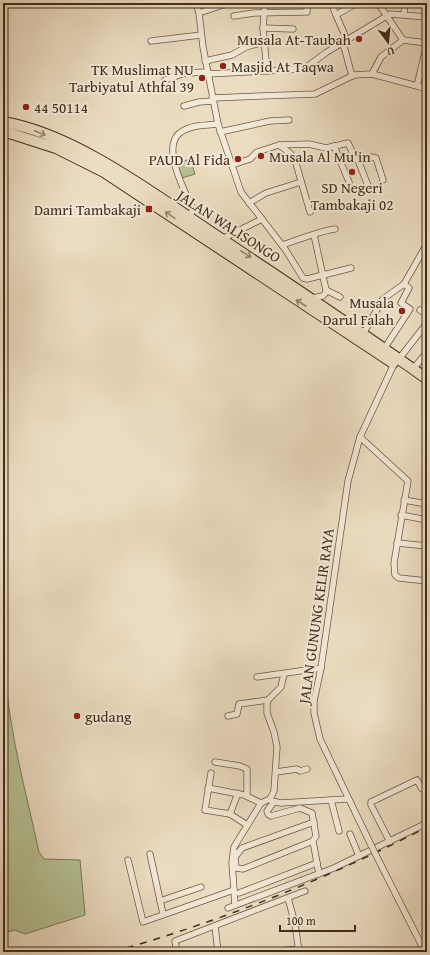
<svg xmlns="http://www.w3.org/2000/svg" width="430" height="955" font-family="'Gentium Book Plus',serif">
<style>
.green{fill:#b6c295;stroke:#7c7858}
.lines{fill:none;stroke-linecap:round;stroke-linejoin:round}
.street-casing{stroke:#6c5945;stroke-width:7}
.highway-casing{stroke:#422d1b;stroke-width:12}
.street{stroke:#f3e9d7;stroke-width:5.5}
.highway{stroke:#ecddc2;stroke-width:10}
.rail{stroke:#422d1b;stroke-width:1.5;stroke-dasharray:7 7;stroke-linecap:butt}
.street-bridge-casing{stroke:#6c5945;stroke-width:7;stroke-linecap:butt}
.street-bridge{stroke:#f3e9d7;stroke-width:5.5}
.oneway{stroke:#97856e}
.poi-dot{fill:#8f2418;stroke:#f3e9d7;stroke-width:1.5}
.labels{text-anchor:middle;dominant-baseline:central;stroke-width:4;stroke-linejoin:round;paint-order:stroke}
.poi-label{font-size:15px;fill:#422d1b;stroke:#f3e9d7;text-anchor:end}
.street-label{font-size:15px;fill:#422d1b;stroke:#f3e9d7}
</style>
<rect width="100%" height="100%" fill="#ecddc2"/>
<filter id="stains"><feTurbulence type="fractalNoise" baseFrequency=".005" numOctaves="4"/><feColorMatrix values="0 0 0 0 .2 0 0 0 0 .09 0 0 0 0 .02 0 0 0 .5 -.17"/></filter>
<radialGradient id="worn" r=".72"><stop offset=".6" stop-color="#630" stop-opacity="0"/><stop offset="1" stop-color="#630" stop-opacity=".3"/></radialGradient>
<!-- green -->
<g class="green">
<path d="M190,159L195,174L182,178L177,163Z"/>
<path d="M3,680L6,682C11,740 27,796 39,852L44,859L80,860L85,915L25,934L15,930L3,933Z"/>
</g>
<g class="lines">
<!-- street casing -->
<g class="street-casing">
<g id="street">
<path d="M28,3H45"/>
<path d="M196,3L199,13L203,47L218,124L241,192L285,249L303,278L307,279L351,268"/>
<path d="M265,3L263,28L267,71"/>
<path d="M331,3L336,15"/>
<path d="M378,3L403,40L427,43"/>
<path d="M199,13L229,3"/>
<path d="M404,14L405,3"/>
<path d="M234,16L254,13L307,12V6L311,3"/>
<path d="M263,28L293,29"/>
<path d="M347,40L336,15L357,3"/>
<path d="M151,41L201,35"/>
<path d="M342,43L345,50L352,76"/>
<path d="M205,61L232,55L246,47L264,42"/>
<path d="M208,74L304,69L327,52L390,14L427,17"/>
<path d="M372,74L381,57L403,40"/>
<path d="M165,80L185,73L207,72"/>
<path d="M417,86L427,89"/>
<path d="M212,98L315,94L354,75L372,74L417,86L427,43"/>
<path d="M184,106L199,102L213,101"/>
<path d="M220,132L270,121L289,120"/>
<path d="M279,145L290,153L295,160L310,212"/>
<path d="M334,146L349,182"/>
<path d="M358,160L372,157L376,158L383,180"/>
<path d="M232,165L250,159L257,152L279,145L309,144L326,148L348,143L355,158L358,160L370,191"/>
<path d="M249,203L266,193L301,182"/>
<path d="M190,217L193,209C185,192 160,146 181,132C191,125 207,125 218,124"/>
<path d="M314,235L326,290L340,297"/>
<path d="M222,239L262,219"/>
<path d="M282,245C298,240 319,231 335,229"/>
<path d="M312,298L323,296L327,291"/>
<path d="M420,310L427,315"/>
<path d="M363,334L383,299L404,284L424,249H427"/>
<path d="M384,349L410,309L401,303L409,288L404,284"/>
<path d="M399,359L427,323"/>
<path d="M413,369L427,352"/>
<path d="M360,437L408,481L394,563L395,575L399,578L427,581"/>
<path d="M404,500L427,504"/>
<path d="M401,515L427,520"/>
<path d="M397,543L427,546"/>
<path d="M257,677L321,668"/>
<path d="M228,716L237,714L239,704L268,700"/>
<path d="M215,762L240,766L247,769V796"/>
<path d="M276,772L297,769L300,771L307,769"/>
<path d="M211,773L205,810L230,814L247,825"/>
<path d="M208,788L244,795L261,803"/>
<path d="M331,800L339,831"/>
<path d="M272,801L281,803L348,799"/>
<path d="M274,802L267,811L268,814L271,816L300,808L312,813L316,836L313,841L319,874"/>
<path d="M230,814L238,793"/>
<path d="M350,834L359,856"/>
<path d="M313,841L243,869L236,868L235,857L242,848L314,822"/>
<path d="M390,842L371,805V802L417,780L422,789L427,788"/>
<path d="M371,845L320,739L314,713V701L321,668L348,481L360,437L394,364"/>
<path d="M150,854L163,914"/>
<path d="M128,860L143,922L234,890"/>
<path d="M383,869L425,952"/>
<path d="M239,893L317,863"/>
<path d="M288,898L295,924L299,952"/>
<path d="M160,901L201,887"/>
<path d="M235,905L232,862L234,847L261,803L270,799L274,791L277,747L274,732L267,713V705L268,700L281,687L284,674"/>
<path d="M228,908L334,868L427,823"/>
<path d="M215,926L218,952"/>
<path d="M177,952L175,941L305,891"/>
<path d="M270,952L298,949"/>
</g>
</g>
<!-- highway casing -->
<g class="highway-casing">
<g id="highway">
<path d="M3,122C76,134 158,197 220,238C289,284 359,330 427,379"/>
<path d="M3,131L56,148L104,172L393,363"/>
</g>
</g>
<!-- street -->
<use href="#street" class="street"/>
<!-- highway -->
<use href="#highway" class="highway"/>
<!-- rail -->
<path class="rail" d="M113,952C221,921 327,879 427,827"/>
<!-- street-bridge casing -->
<g class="street-bridge-casing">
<path id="street-bridge" d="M371,845L383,869"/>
</g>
<!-- street-bridge -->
<use href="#street-bridge" class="street-bridge"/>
</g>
<!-- one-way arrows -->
<defs><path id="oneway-shaft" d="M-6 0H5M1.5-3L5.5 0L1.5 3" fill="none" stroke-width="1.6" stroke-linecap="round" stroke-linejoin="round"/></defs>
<g class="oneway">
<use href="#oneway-shaft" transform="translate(40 133) rotate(22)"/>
<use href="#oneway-shaft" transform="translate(170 215) rotate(-146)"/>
<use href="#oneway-shaft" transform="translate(246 254) rotate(32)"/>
<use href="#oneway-shaft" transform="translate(301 303) rotate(-147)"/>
</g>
<!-- markers -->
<g class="poi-dot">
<circle cx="359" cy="39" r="4"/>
<circle cx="223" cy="66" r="4"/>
<circle cx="202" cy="78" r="4"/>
<circle cx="26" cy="107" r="4"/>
<circle cx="261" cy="156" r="4"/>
<circle cx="238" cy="159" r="4"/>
<circle cx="352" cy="172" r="4"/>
<rect x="145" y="205" width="8" height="8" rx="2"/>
<circle cx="402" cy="311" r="4"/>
<circle cx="77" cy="716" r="4"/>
</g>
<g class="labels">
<!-- poi labels -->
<g class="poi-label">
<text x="351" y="39">Musala At-Taubah</text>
<text x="231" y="66" text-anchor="start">Masjid At Taqwa</text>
<text x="194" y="69">TK Muslimat NU<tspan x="194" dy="17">Tarbiyatul Athfal 39</tspan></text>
<text x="34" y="107" text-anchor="start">44 50114</text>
<text x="269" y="156" text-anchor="start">Musala Al Mu'in</text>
<text x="230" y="159">PAUD Al Fida</text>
<text x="352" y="187" text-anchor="middle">SD Negeri<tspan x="352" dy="17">Tambakaji 02</tspan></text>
<text x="141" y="209">Damri Tambakaji</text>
<text x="394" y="302">Musala<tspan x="394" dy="17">Darul Falah</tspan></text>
<text x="85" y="716" text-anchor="start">gudang</text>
</g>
<!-- street labels -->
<g class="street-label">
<text transform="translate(229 226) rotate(33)">JALAN WALISONGO</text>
<text transform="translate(316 616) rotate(-82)">JALAN GUNUNG KELIR RAYA</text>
</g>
</g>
<!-- margin -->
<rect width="430" height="955" fill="none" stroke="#ecddc2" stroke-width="16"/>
<rect x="4" y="4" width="422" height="947" fill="none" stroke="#422d1b" stroke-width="2"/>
<rect x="8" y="8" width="414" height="939" fill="none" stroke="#422d1b"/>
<!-- north arrow -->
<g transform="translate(388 42) rotate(164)" stroke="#f3e9d7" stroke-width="3" paint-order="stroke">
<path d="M0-3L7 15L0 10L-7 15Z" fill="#422d1b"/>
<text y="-6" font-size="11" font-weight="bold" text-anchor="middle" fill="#422d1b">U</text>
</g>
<!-- scale -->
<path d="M280 925v6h75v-6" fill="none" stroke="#422d1b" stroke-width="2"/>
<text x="286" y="925" font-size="12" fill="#422d1b" stroke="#f3e9d7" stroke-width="3" paint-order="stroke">100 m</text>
<rect width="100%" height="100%" filter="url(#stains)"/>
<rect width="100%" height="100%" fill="url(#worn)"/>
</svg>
